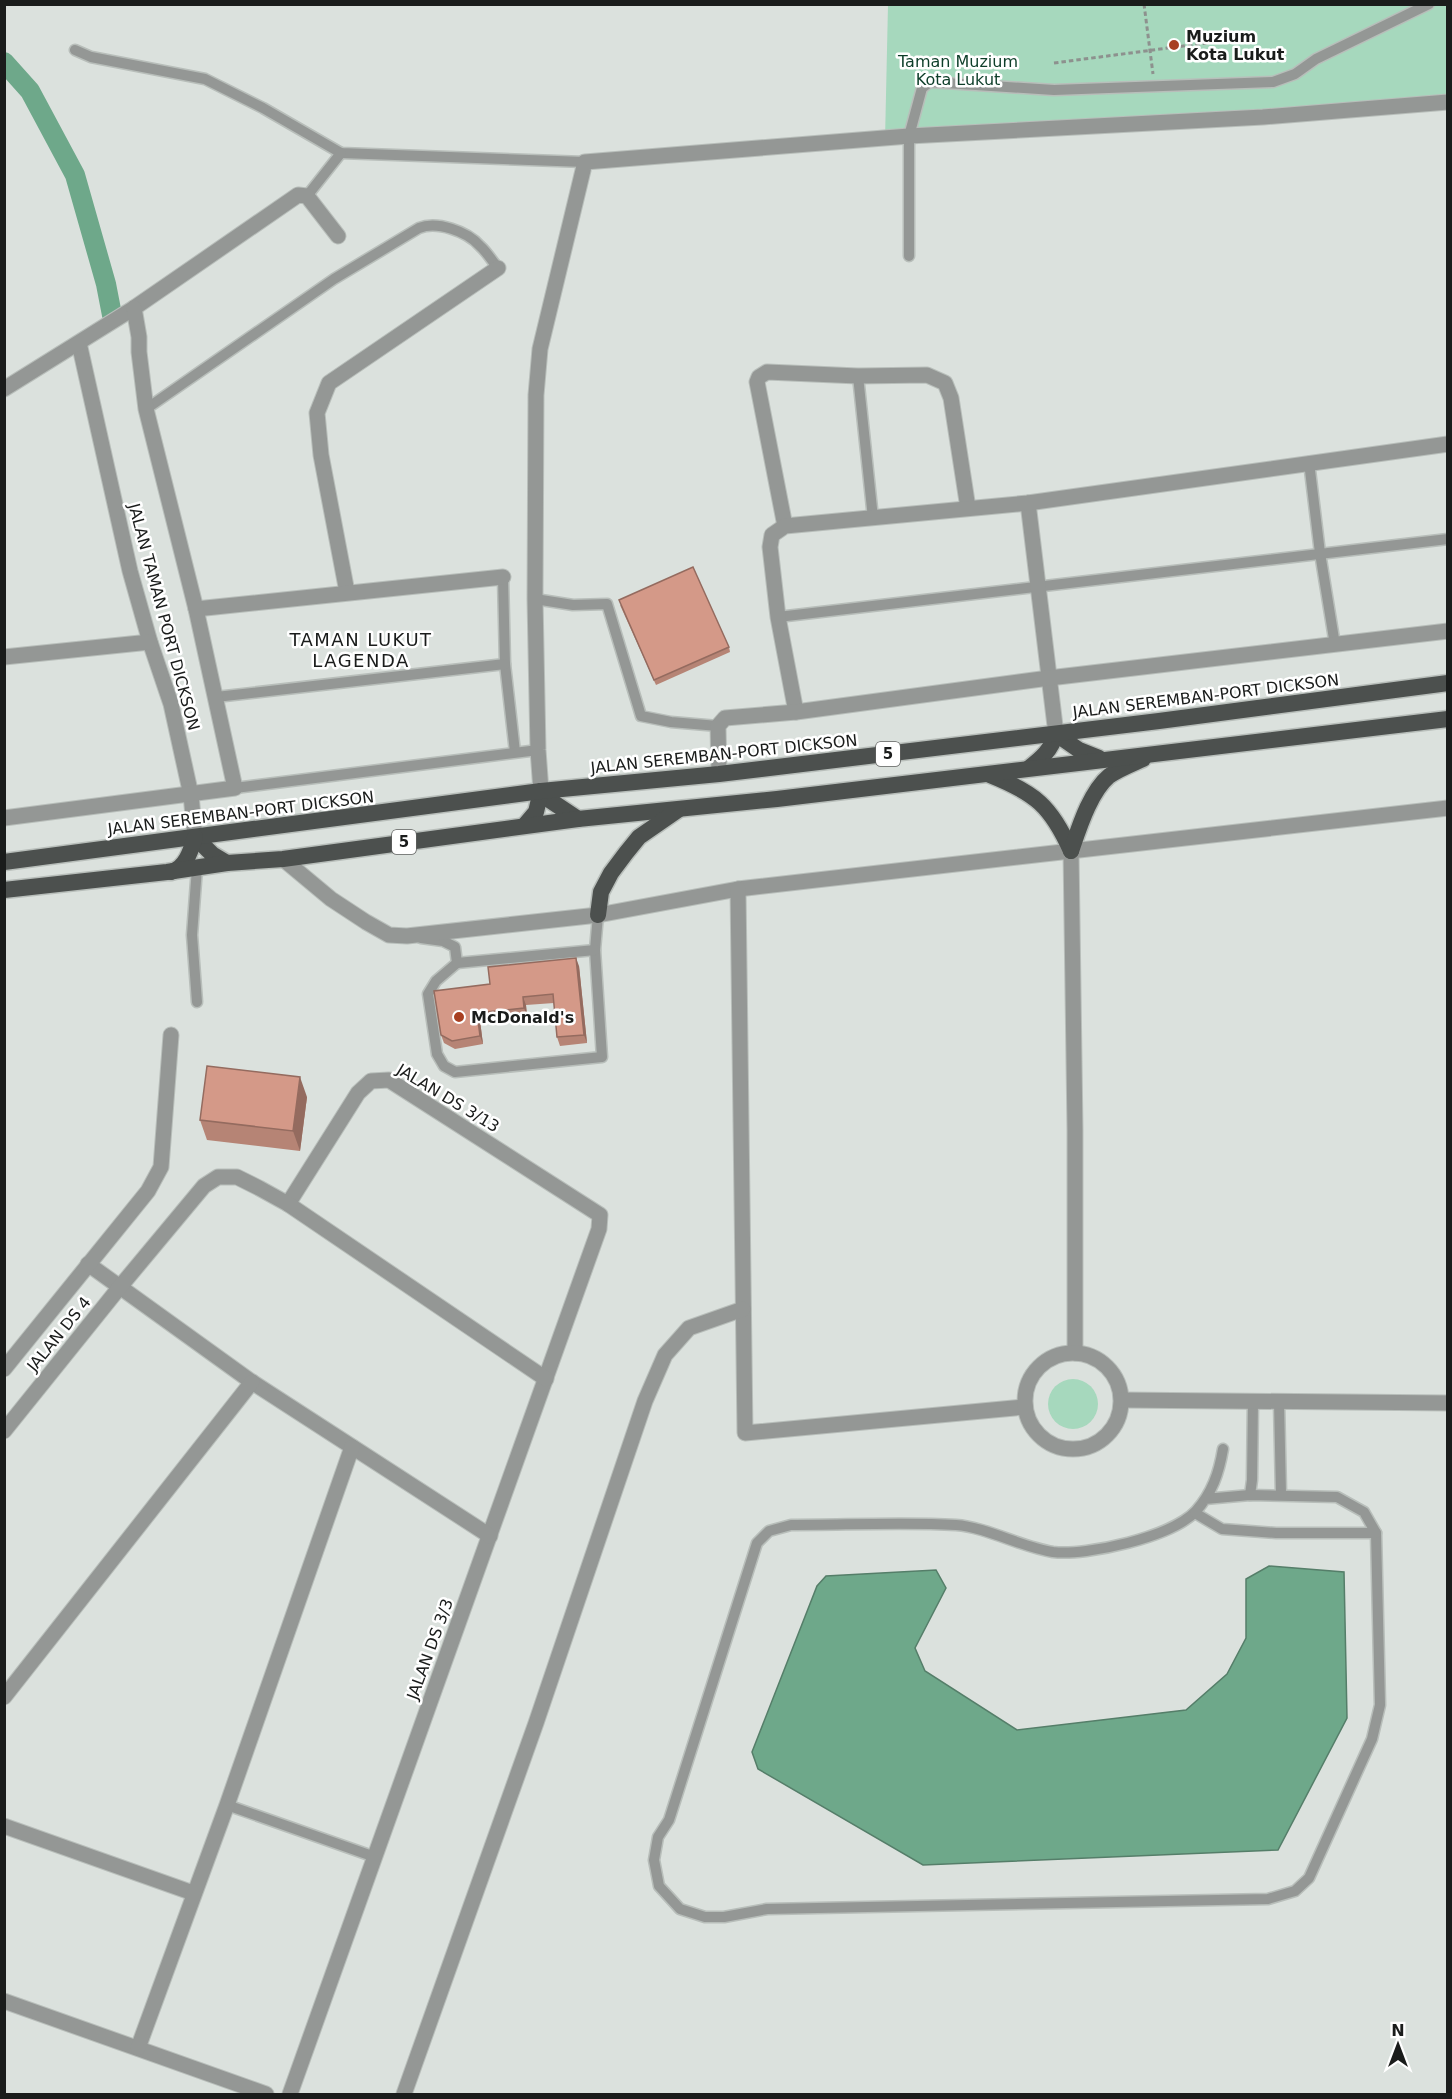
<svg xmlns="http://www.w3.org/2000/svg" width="1452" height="2099" font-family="'DejaVu Sans',sans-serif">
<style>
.green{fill:#a6d8bd}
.water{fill:#6ea88a;stroke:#557e69;stroke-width:1.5}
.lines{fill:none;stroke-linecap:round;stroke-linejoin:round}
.canal{stroke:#6ea88a;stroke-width:20}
.service-casing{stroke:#b8beba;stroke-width:13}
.minor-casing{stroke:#b8beba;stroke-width:17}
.trunk-casing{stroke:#b8beba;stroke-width:19}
.path{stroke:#8d918e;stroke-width:3;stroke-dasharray:4.5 3;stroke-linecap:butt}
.service{stroke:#949795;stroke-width:10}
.minor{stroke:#949795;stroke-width:15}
.trunk{stroke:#4c504e;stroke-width:16}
.wall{fill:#b68475}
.shaded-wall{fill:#946b5f}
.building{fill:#d49988;stroke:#946b5f;stroke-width:1.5}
.poi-dot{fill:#a84022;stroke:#fff;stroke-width:2}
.labels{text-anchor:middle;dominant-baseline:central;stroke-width:5;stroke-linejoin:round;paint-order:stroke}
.shield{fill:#fff;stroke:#5f605f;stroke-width:1.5}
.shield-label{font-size:15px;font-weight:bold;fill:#1a1c1b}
.poi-label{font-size:16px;font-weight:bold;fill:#1a1c1b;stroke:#fff;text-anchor:start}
.park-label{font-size:16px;fill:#0d3e29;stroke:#fff}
.street-label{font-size:16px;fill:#1a1c1b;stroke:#fff}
.neighbourhood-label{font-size:18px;letter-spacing:1.5px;fill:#1a1c1b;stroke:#fff}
</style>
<rect width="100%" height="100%" fill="#dbe1dd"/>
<!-- green -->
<g class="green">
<path d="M888,5H1447V104L885,140Z"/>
<circle cx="1073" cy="1404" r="25"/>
</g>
<!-- water -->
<path class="water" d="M1269,1566L1344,1572L1347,1718L1278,1850L923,1865L758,1769L752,1752L817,1586L826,1576L936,1570L946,1588L915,1648L925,1671L1017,1730L1186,1710L1227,1674L1246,1638V1579Z"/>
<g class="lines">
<!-- canal -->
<path class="canal" d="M4,62L30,91L75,175L106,284L112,315"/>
<!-- service casing -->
<g class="service-casing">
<g id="service">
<path d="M75,50L91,57L205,79L263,108L341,153L585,162"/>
<path d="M307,196L341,153"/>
<path d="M909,256V136L922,88L930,82L1054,90L1273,82L1295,74L1316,59L1429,4"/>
<path d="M858,376L873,518"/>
<path d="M146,409L334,279L419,228C437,221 467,231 480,246C487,252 492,261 498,268"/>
<path d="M1309,462L1320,553L1335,645"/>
<path d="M503,577L505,664L515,752"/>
<path d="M535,599L573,605L607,604L641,716L671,722L718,726"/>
<path d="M778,617L1448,539"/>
<path d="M216,697L505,664"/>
<path d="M235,788L538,750"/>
<path d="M197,868L192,935L197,1002"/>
<path d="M421,938L443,941L455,947L457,963L436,981L428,994L437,1054L444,1066L455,1072L602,1057L595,950L598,915"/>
<path d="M457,963L595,950"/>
<path d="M1279,1402L1281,1494"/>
<path d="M1250,1495L1252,1480L1253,1401"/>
<path d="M1205,1499L1250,1495L1337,1497L1364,1512L1376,1533L1380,1705L1372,1739L1309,1878L1295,1891L1268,1899L767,1909L724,1917H705L680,1909L659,1886L654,1860L658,1837L669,1820L757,1543L769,1531L791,1525C845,1525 903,1522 956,1525C986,1527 1021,1547 1053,1552C1087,1556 1172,1537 1196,1511C1212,1493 1219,1473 1223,1449"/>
<path d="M1195,1513L1222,1529L1276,1533H1376"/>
<path d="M227,1805L375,1857"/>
</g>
</g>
<!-- minor casing -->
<g class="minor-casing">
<g id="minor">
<path d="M79,343L130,571L150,642L171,704L191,795L195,837"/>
<path d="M4,389L134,308L298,195L307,196L338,236"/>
<path d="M1028,503L1056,734"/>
<path d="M785,526L757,382L759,377L767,372L858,376L927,375L945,383L951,398L968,508"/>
<path d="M347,592L321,455L317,413L329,383L498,268"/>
<path d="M196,609L503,577"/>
<path d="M4,657L150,642"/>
<path d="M796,712L778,617L770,547L772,535L785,526L1028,503L1448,444"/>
<path d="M719,774L718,726L725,718L796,712L1049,678L1448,631"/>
<path d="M541,791L538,750L535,599L536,395L540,349L585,162L909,136L1263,117L1448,102"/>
<path d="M4,818L235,788L196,609L146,409L139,352V337L134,308"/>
<path d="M1071,851L1075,1130V1353"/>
<path d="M283,859L331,899L366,922L389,935L407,936L598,915L738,889L1448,808"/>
<path d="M738,889L745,1433L1025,1407"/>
<path d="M288,1204L358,1093L371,1081L389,1080L600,1215L599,1229L290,2094"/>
<path d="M88,1264L252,1382L490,1536"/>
<circle cx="1073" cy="1401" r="48"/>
<path d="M4,1369L148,1191L161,1167L171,1035"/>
<path d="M1122,1400L1448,1403"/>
<path d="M4,1431L119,1288L204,1186L218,1177H237L259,1188L288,1204L546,1379"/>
<path d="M4,1697L252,1382"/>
<path d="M4,1826L193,1893"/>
<path d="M4,2001L266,2094"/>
<path d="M138,2048L227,1805L352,1447"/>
<path d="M404,2094L536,1723L645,1401L665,1355L689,1328L743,1309"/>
</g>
</g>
<!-- trunk casing -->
<g class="trunk-casing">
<g id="trunk">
<path d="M1056,734L1079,750L1099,758"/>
<path d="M1029,768C1042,758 1051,750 1056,734"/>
<path d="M990,775C1035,793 1051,806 1071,851"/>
<path d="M541,791L548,799L578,819"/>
<path d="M525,825L536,812L541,791"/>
<path d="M195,837L212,854L227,863"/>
<path d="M1071,851C1079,828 1090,792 1109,776C1119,769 1132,764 1143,759"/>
<path d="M4,862L541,791L719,774L1159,721L1448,683"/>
<path d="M171,872C186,868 191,850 195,837"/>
<path d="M4,890L167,872L227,863L283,859L578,819L777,799L1448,719"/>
<path d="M598,915L601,892L611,873L626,853L639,837L678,810"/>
</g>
</g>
<!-- path -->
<g class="path">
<path d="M1144,4L1153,74"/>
<path d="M1054,63L1214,42"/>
</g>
<!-- service -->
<use href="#service" class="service"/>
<!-- minor -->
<use href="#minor" class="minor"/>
<!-- trunk -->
<use href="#trunk" class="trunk"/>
</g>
<!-- wall -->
<g class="wall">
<path d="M620,605L729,647L730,652L656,685Z"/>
<path d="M579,966L587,1043L560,1046L557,1037L554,1003L526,1005L527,1016L480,1021L483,1044L455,1049L444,1043L441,1035L490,984Z"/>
<path d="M307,1097L300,1151L207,1140L200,1120Z"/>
</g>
<!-- shaded-wall -->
<g class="shaded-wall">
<path d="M576,958L579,966L587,1043L584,1035Z"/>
<path d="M523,997L526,1005L527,1016L524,1008Z"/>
<path d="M477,1013L480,1021L483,1044L480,1036Z"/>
<path d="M300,1077L307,1097L300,1151L293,1131Z"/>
</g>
<!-- building -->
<g class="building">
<path d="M693,567L729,647L654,680L619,600Z"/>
<path d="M576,958L584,1035L557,1037L553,994L523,997L524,1008L477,1013L480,1036L452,1041L441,1035L434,991L490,984L488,967Z"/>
<path d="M207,1066L300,1077L293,1131L200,1120Z"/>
</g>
<!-- markers -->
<g class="poi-dot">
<circle cx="1174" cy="45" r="6"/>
<circle cx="459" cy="1017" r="6"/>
</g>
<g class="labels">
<!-- shield labels -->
<g class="shield">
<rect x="876" y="742" width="24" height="24" rx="4.5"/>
<rect x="392" y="830" width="24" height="24" rx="4.5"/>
</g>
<g class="shield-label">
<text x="888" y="754">5</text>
<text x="404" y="842">5</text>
</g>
<!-- poi labels -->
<g class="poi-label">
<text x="1186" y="36">Muzium<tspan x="1186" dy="18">Kota Lukut</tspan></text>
<text x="471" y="1017">McDonald's</text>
</g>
<!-- park labels -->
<g class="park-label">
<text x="958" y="61">Taman Muzium<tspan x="958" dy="18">Kota Lukut</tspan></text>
</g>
<!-- street labels -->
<g class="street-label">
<text transform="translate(164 617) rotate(75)">JALAN TAMAN PORT DICKSON</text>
<text transform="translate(1206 696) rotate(-7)">JALAN SEREMBAN-PORT DICKSON</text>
<text transform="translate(724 754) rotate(-6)">JALAN SEREMBAN-PORT DICKSON</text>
<text transform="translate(241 813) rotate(-7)">JALAN SEREMBAN-PORT DICKSON</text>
<text transform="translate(448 1098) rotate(31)">JALAN DS 3/13</text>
<text transform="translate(59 1334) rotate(-51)">JALAN DS 4</text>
<text transform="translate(430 1649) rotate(-70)">JALAN DS 3/3</text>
</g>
<!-- neighbourhood labels -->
<g class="neighbourhood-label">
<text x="361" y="639">TAMAN LUKUT<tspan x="361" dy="21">LAGENDA</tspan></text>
</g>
</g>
<!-- border -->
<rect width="1452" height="2099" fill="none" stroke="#1a1c1b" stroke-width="12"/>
<!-- north arrow -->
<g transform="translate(1398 2045)" stroke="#ffffff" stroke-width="4.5" paint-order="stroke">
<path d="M0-4.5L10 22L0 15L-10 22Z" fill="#1a1c1b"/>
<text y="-9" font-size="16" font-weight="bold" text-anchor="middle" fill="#1a1c1b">N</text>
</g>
</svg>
